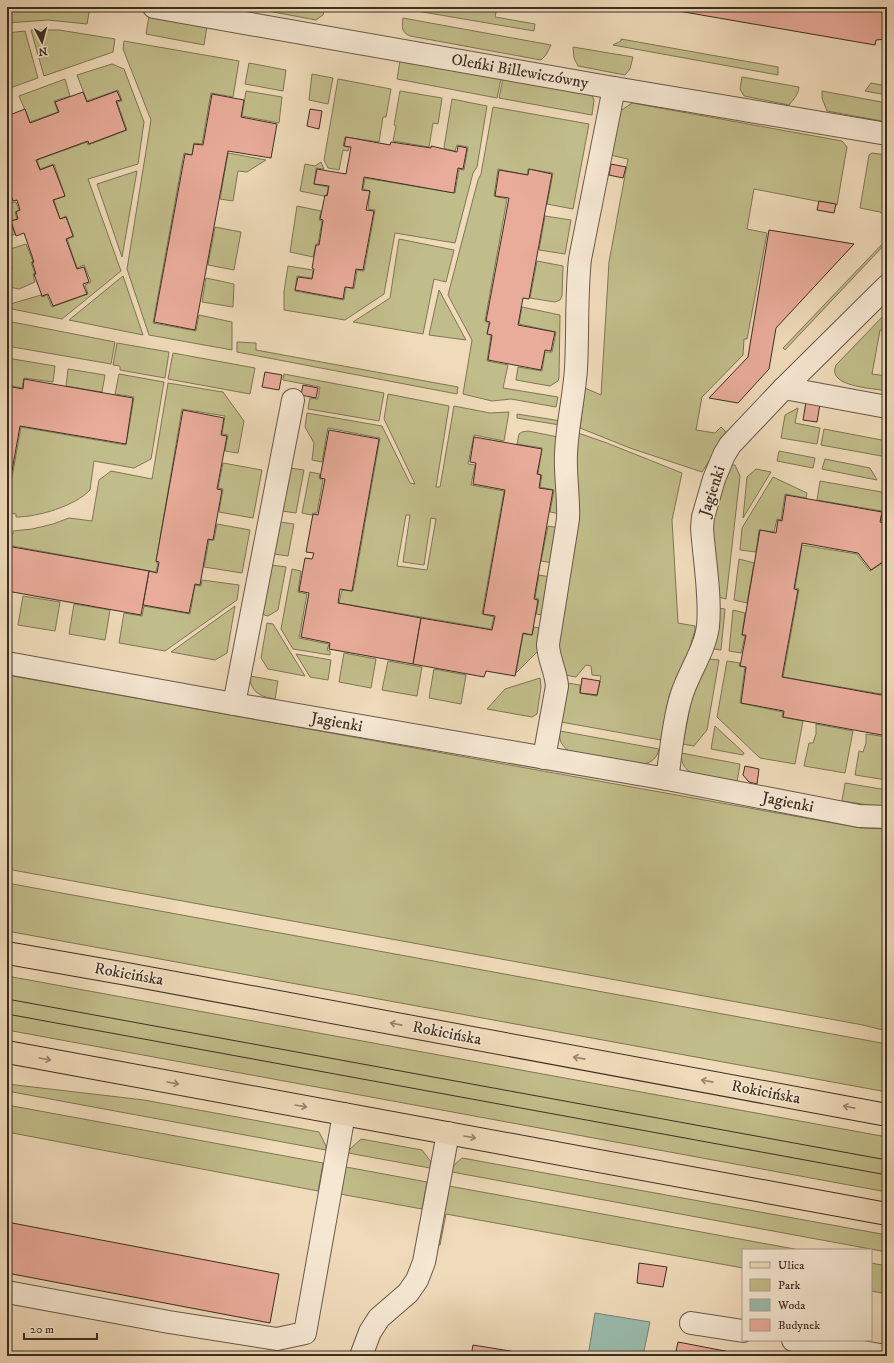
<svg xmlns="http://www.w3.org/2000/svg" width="894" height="1363" font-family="'IM FELL DW Pica',serif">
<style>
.green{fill:#c1bd8a;stroke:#7f7656;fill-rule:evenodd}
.water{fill:#9abbac;stroke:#758375}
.building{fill:#e9ac9a;stroke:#3d2e22}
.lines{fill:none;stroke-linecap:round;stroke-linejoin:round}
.minor-casing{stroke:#6a5948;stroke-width:24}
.major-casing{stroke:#3d2e22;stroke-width:24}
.minor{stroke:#f5e7d2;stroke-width:22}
.major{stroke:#efdab9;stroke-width:22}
.tram{stroke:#3d2e22;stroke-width:1}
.oneway{stroke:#96846e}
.labels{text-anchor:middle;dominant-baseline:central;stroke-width:3;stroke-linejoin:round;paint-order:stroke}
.street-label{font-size:16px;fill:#3d2e22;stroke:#f5e7d2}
</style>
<rect width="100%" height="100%" fill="#efdab9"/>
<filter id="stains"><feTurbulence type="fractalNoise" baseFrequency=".005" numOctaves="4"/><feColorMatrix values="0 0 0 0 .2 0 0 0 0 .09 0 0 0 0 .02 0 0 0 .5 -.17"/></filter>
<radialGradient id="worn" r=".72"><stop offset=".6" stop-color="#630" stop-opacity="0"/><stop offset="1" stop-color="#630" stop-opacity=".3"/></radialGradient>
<!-- green -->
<g class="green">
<path d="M7,7H90L87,24L48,20L7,23Z"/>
<path d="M265,7H325L323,15L316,20L268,11Z"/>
<path d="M405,7H497L495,17L535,24L534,31L405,9Z"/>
<path d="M149,16L207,26L204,45L146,34Z"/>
<path d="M403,18L551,45L546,55L541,60L410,36C401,32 402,27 403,18Z"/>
<path d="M31,30H59L115,39L113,52L44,76Z"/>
<path d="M25,31L38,78L7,89V33Z"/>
<path d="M621,39L778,67V75L613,45L621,41Z"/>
<path d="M124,41L239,61L233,97L211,93L202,144L194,143L192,155L184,153L153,323L196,331L199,315L232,322V350L149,335L127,269L151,120L123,49Z"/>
<path d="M573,47L633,57L630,69L625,75L578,66L574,58Z"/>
<path d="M400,61L501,79L497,98L397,79Z"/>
<path d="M249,63L286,70L283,91L245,84Z"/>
<path d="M112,64L124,69L144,122L138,164L88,179L121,271L62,319L7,308V305L41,295L42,297L47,295L52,307L88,294L85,285L91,282L84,265L77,268L67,239L74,237L66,216L60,219L54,200L65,196L54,164L40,169L37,160L87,142L88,145L127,130L117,102L122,101L118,90L87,101L77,75Z"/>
<path d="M312,74L333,78L328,104L309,100Z"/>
<path d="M742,77L799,87C798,95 794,99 789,105L744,96L740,89Z"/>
<path d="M65,79L70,96L54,101L58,112L30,122L19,96Z"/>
<path d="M338,79L391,89L386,117H383L379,142L345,137L343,146L349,147L348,151L343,150L339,170L328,168L324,160Z"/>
<path d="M503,79L592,95L594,100L592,115L499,98Z"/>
<path d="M871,83L887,86V95L865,91Z"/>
<path d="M246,91L282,97L279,123L242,116Z"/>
<path d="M400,91L442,98L438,124L433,123L429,147L393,141L396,126L394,125Z"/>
<path d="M822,91L887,103V122L827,111L822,98Z"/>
<path d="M452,99L487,106L477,167L473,173L455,243L395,233L384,294L345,320L284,310V291L288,266L313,270L312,278L297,276L295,291L344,300L346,287L354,289L357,270L364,271L375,210L368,209L370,191L363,189L365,178L455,193L459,169L464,170L468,147L457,145L455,151L445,149L444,147Z"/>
<path d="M632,103L842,141L847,147L837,205L754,189L747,229L767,233L747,339H744L743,355L702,397L696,430L715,433L721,427L725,431L726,435L702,472L630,448L580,428L585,388L601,395L609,262L628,159L610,155L619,112Z"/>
<path d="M493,107L589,124L573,209L547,204L553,173L528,169L527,175L498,169L494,196L507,199L485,321L489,323L487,334L491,335L487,361L508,365L503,388L558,397L556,407L511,399L492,401L463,394L472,340L448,295L478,180L481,174Z"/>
<path d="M228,153L266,160L247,172L238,171L233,201L220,199Z"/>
<path d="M872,153L887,155V218L880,212L860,208L869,155Z"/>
<path d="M321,162L324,169L316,168L314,184L328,187L327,195L324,196L300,191L305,164L315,166Z"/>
<path d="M137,171L122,257L97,184Z"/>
<path d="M11,200L12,203L16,202L19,210L15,212L17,219L10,221L15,234L7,237V202Z"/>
<path d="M297,206L321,211L319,220L322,221L318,244H316L313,257L290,252Z"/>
<path d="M545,216L571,220L565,254L539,250Z"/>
<path d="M215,227L241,232L234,270L208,265Z"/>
<path d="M399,239L454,250L446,282L434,279L423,334L353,322L390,298Z"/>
<path d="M887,239V242L785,350L783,348Z"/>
<path d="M26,244L33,261L31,263L35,273L33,274L35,282L19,289L9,287L12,267L7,250Z"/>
<path d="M537,261L563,266L562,296L560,300L555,302L530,298Z"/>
<path d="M123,276L143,335L69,320Z"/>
<path d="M206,278L234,284L233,307L202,302Z"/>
<path d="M439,290L466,340L429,335Z"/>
<path d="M522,307L560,315L559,378L558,381L550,386L516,380L518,367L542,371L545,352H552L556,332L519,324Z"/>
<path d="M887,312V331L880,330L872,374L887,376V391C873,388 826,387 836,365Z"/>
<path d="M7,321L115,342L111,364L7,346Z"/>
<path d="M237,342L256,343V350L458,387L457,394L237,352Z"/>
<path d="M117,343L169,352L165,378L120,370V366L113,365Z"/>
<path d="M173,353L255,368L250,394L168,379Z"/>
<path d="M7,358L55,366L53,382L24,378L22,388L7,385Z"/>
<path d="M68,369L105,375L102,392L66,386Z"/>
<path d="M119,374L164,382L151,459L134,468L94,461L90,490C75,506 38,517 16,517V514L7,513V505L21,427L126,445L134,397L115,394Z"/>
<path d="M284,374L384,393L379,421L308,409L310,398L318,399L320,387L283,380Z"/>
<path d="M168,383L223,392L244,421L238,453L225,451L228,435L222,434L225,416L182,409L156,562L158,563L156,572L7,545V533L13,534V531L32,529L53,524L69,518L92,521L99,480L111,471L152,479Z"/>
<path d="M388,394L449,406L436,487H440L454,406L490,413L509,412L504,441L474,435L468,464L475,465L471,485L504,491L482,614L494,617L491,629L339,603L342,590L353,591L380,438L328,428L322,462L312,460L314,443L305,427L307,413L382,426L410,483L415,484L384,419ZM406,515H410L403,562L424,565L431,518L436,519L427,570L397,566Z"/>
<path d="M798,408L795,423L820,428L817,444L781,438L785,415Z"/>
<path d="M517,414L561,421L560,425L517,418Z"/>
<path d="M824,429L887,441V457L821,445Z"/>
<path d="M528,431L558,437L561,514L550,512L554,490L540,487L542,475L538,474L542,448L517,444L519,434L522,432Z"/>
<path d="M578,433L607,443L682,473L672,520L678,623L695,626V630L689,650L669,696L661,740L561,722L567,683L580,685V693L597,696L601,676L592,675L591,666L586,665L576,677L565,675L556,642Z"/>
<path d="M779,451L815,458L813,468L777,461Z"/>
<path d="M825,459L870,468L877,480L822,469Z"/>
<path d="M223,463L262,470L253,518L219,512L223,489L218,488Z"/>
<path d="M732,465H735L740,476L726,599L718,597L712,526L720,489Z"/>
<path d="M290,468L304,470L296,513L282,511Z"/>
<path d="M756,469L771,472L743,518L747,477Z"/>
<path d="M310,472L320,474L319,478L323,480L317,513H313L312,515L302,513Z"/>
<path d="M773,477L807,493L806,498L785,494L781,520L777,519L774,532L759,530L756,552L740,550L742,528Z"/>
<path d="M820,481L887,493V510L885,512L884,522L881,521L882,511L817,500Z"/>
<path d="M280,522L294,524L288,556L274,554Z"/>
<path d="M217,524L250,530L242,573L204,567L209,540H214Z"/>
<path d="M548,526L559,528L553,563L541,561Z"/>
<path d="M802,545L857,554L870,571L887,560V695L783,677L799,589L795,588Z"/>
<path d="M739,559L754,563L747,603L734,600Z"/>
<path d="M271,565L286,567L278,610L268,616L261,614Z"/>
<path d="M292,569L301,571L298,592L307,594L299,638L329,644L327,650L330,651V655L293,649L281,629Z"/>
<path d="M539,575L550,577L542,615L536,614L539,599L535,598Z"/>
<path d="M202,580L239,585L237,600L165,651L119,643L124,613L142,616L144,606L190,614L195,585L201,586Z"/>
<path d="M23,596L60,602L55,631L18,625Z"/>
<path d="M74,604L110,610L105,640L69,634Z"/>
<path d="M235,606L227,653L215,660L171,652Z"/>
<path d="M718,608L725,609L721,650L713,649Z"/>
<path d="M733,610L745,613L742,635L745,636L741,653L729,651Z"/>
<path d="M267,623L273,624L305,676L268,669L261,658Z"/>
<path d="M534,627L541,628L540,649L516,673L523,634L532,635Z"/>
<path d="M344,653L376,659L371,688L339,682Z"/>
<path d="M296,654L331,660L328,680L310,677Z"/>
<path d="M709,659L719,660L707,730L694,746L683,744L692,696Z"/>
<path d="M388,661L422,667L417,696L382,690Z"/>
<path d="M727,661L740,663L739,666L745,667L740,703L783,712L782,717L803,721L795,764L760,758L717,717Z"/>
<path d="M434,669L466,675L461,704L429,698Z"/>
<path d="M7,675L861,828L887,829V1031L863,1025L7,869Z"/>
<path d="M250,676L278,681L275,699C261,697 250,692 250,676Z"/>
<path d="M540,678L541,687L537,714L532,717L487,709L505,689Z"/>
<path d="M816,724L853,731L845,773L804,766L809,743H813L816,734Z"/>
<path d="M715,726L744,753L743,755L711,749Z"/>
<path d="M560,731L659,749C657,758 652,762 644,764L572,753C563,747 558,742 560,731Z"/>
<path d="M866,734L887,737V780L855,775L859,751L863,752L866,743Z"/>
<path d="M681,753L740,764L737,782L695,775C685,770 681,764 681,753Z"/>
<path d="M845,783L887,790V806H876L842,801Z"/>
<path d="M7,883L887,1044V1092L7,931Z"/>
<path d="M7,976L887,1137V1192L7,1030Z"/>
<path d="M7,1084L144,1100L319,1132L326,1146V1150L7,1091Z"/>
<path d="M7,1105L323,1163L318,1191L7,1132Z"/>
<path d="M361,1139L422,1150L431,1162L430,1168L348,1153L349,1150Z"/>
<path d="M462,1158L887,1235V1252L452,1172L453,1166Z"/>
<path d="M346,1167L427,1182L422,1209L340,1194Z"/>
<path d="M449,1186L800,1250H743V1268L446,1214L440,1245H438Z"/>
<path d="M871,1263L887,1266V1294L871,1291Z"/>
</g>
<!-- water -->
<path class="water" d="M595,1313L650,1322L643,1356H588Z"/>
<!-- building -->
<g class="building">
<path d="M655,7H887V39L876,40L875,45Z"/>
<path d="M117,91L121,100L116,101L126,130L89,144L88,141L36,160L40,170L53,165L65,196L53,200L60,219L66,217L73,236L66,239L77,269L84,267L89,282L83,284L87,294L53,306L48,294L42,296L34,274H36L32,262H34L24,233L16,236L11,221L18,219L16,212L20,210L17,200L13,201L7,185V116L25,109L30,123L59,112L55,102L83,92L87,102Z"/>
<path d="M212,94L244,100L241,117L277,124L271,158L228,151L195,330L154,322L185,154L192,155L194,144L203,145Z"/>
<path d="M310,109L322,111L319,129L307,126Z"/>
<path d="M346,137L390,145L391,142L431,148V146L457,152L458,146L467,148L463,169L458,168L454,193L364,177L362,190L370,191L366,210L374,211L363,270L356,269L353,288L345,287L343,299L295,290L298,277L312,279L314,269L312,268L316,245H319L323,220L320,219L325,195L327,196L329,186L314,184L317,169L346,174L351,147L344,146Z"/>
<path d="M611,164L626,167L623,178L609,175Z"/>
<path d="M529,169L552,174L529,299L523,298L518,325L555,332L551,351L545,350L541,370L488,360L492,335L487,334L490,322L486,321L509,198L495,196L499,170L528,175Z"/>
<path d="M819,201L836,204L834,213L817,210Z"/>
<path d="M769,230L854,244L776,328L769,369L738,403L709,398L748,357Z"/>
<path d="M887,351V373L883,372Z"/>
<path d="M265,372L282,375L279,390L262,387Z"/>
<path d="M24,379L133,398L126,444L20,426L7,499V386L23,389Z"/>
<path d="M303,385L318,388L316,398L301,395Z"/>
<path d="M806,402L820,404L817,422L803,420Z"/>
<path d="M183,410L224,418L221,435L227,436L217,489L222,490L213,540L208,539L200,585L195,584L189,613L143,605L149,571L157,573L159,562L156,561Z"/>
<path d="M329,430L379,439L352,591L340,589L338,603L421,618L413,664L329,649L330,643L301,637L309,593L299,591L305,558L312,559L314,553L306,552L313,514L318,515L325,479L320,478Z"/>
<path d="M474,437L542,449L537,474L541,475L539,488L553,490L534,599L538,600L532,635L523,633L515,676L486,671L484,677L413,664L421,618L492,630L495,616L483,614L505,490L473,484L476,463L470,462Z"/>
<path d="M786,495L882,512L880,522L887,524V559L871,570L858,553L802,543L794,589L798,590L782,677L887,696V736L783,717L784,711L741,703L746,667L740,666L746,635H742L760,530L776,533L778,520L782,521Z"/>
<path d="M7,546L149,571L141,615L7,591Z"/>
<path d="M582,678L600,681L597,695L580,693Z"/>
<path d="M745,766L759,769L757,784L749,782L743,775Z"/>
<path d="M7,1222L279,1274L270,1323L7,1273Z"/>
<path d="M639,1263L667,1267L663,1287L637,1283Z"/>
<path d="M678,1342L751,1356H675Z"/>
<path d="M473,1345L541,1356H471Z"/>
</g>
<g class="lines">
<!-- minor casing -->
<g class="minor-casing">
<g id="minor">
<path d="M154,7L614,88L887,134"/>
<path d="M784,388L887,407"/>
<path d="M7,663L234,704L667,779L859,816L887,817"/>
<path d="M234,704L293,400"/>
<path d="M544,758L557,686C556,671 548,658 548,644L568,519C569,497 565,476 566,454C567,426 574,398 576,369C578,333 576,296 580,259L614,88"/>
<path d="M667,779C671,753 673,723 681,697C688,673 705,651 708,626C711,596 704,558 702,528L703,517L714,479L724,455L730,445L784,388L887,286"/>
<path d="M7,1292L169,1322L277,1339L305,1333L344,1114"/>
<path d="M691,1323L743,1331"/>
<path d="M793,1340L886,1356"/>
<path d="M361,1356L370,1332L379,1318L408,1293L417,1280L424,1262L448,1133"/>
</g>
</g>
<!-- major casing -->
<g class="major-casing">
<g id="major">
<path d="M7,953L127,974L887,1115"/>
<path d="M7,1052L887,1214"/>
</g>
</g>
<!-- minor -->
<use href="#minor" class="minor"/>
<!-- major -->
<use href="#major" class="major"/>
<!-- tram -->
<g class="tram">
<path d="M7,999L887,1160"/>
<path d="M7,1014L887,1175"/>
</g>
</g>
<!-- one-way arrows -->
<defs><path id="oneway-shaft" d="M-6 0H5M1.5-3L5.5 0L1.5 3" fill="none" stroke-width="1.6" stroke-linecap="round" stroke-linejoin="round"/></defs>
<g class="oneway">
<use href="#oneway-shaft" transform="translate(396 1024) rotate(-169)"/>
<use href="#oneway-shaft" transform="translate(579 1058) rotate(-169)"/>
<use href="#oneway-shaft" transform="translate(45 1059) rotate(10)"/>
<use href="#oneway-shaft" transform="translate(707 1081) rotate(-169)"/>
<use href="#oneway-shaft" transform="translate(173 1083) rotate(10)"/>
<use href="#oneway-shaft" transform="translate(301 1106) rotate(10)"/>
<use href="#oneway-shaft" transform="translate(849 1107) rotate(-169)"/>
<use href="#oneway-shaft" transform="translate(470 1137) rotate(10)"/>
</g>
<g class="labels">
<!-- street labels -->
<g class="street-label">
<text transform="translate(520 71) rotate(10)">Oleńki Billewiczówny</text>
<text transform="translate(712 491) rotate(-72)">Jagienki</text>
<text transform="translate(337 722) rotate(10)">Jagienki</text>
<text transform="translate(788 802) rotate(11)">Jagienki</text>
<text transform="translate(129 974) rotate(10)">Rokicińska</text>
<text transform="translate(447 1033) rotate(11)">Rokicińska</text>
<text transform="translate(766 1092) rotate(11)">Rokicińska</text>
</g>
</g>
<!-- margin -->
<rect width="894" height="1363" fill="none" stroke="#efdab9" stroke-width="24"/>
<rect x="8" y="8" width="878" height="1347" fill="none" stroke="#3d2e22" stroke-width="2"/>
<rect x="12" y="12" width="870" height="1339" fill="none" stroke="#3d2e22"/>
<!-- legend -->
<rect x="742" y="1249" width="130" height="92" fill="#f5e7d2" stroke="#ab9d8c"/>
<rect x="750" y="1262" width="20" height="6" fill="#efdab9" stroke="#ab9d8c"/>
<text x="778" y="1269" font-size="12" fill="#3d2e22">Ulica</text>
<rect x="750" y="1279" width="20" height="12" fill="#c1bd8a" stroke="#ab9d8c"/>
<text x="778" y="1289" font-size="12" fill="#3d2e22">Park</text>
<rect x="750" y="1299" width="20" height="12" fill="#9abbac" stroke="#ab9d8c"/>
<text x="778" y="1309" font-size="12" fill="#3d2e22">Woda</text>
<rect x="750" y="1319" width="20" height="12" fill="#e9ac9a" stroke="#ab9d8c"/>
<text x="778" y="1329" font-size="12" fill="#3d2e22">Budynek</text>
<!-- north arrow -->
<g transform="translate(42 42) rotate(174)" stroke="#f5e7d2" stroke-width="3" paint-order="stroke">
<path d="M0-3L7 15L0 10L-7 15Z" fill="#3d2e22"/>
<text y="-6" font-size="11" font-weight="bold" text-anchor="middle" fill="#3d2e22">N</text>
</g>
<!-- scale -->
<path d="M24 1333v6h73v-6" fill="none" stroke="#3d2e22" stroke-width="2"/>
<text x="30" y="1333" font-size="12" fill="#3d2e22" stroke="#f5e7d2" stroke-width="3" paint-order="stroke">20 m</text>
<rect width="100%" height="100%" filter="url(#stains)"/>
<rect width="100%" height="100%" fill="url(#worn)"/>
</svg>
